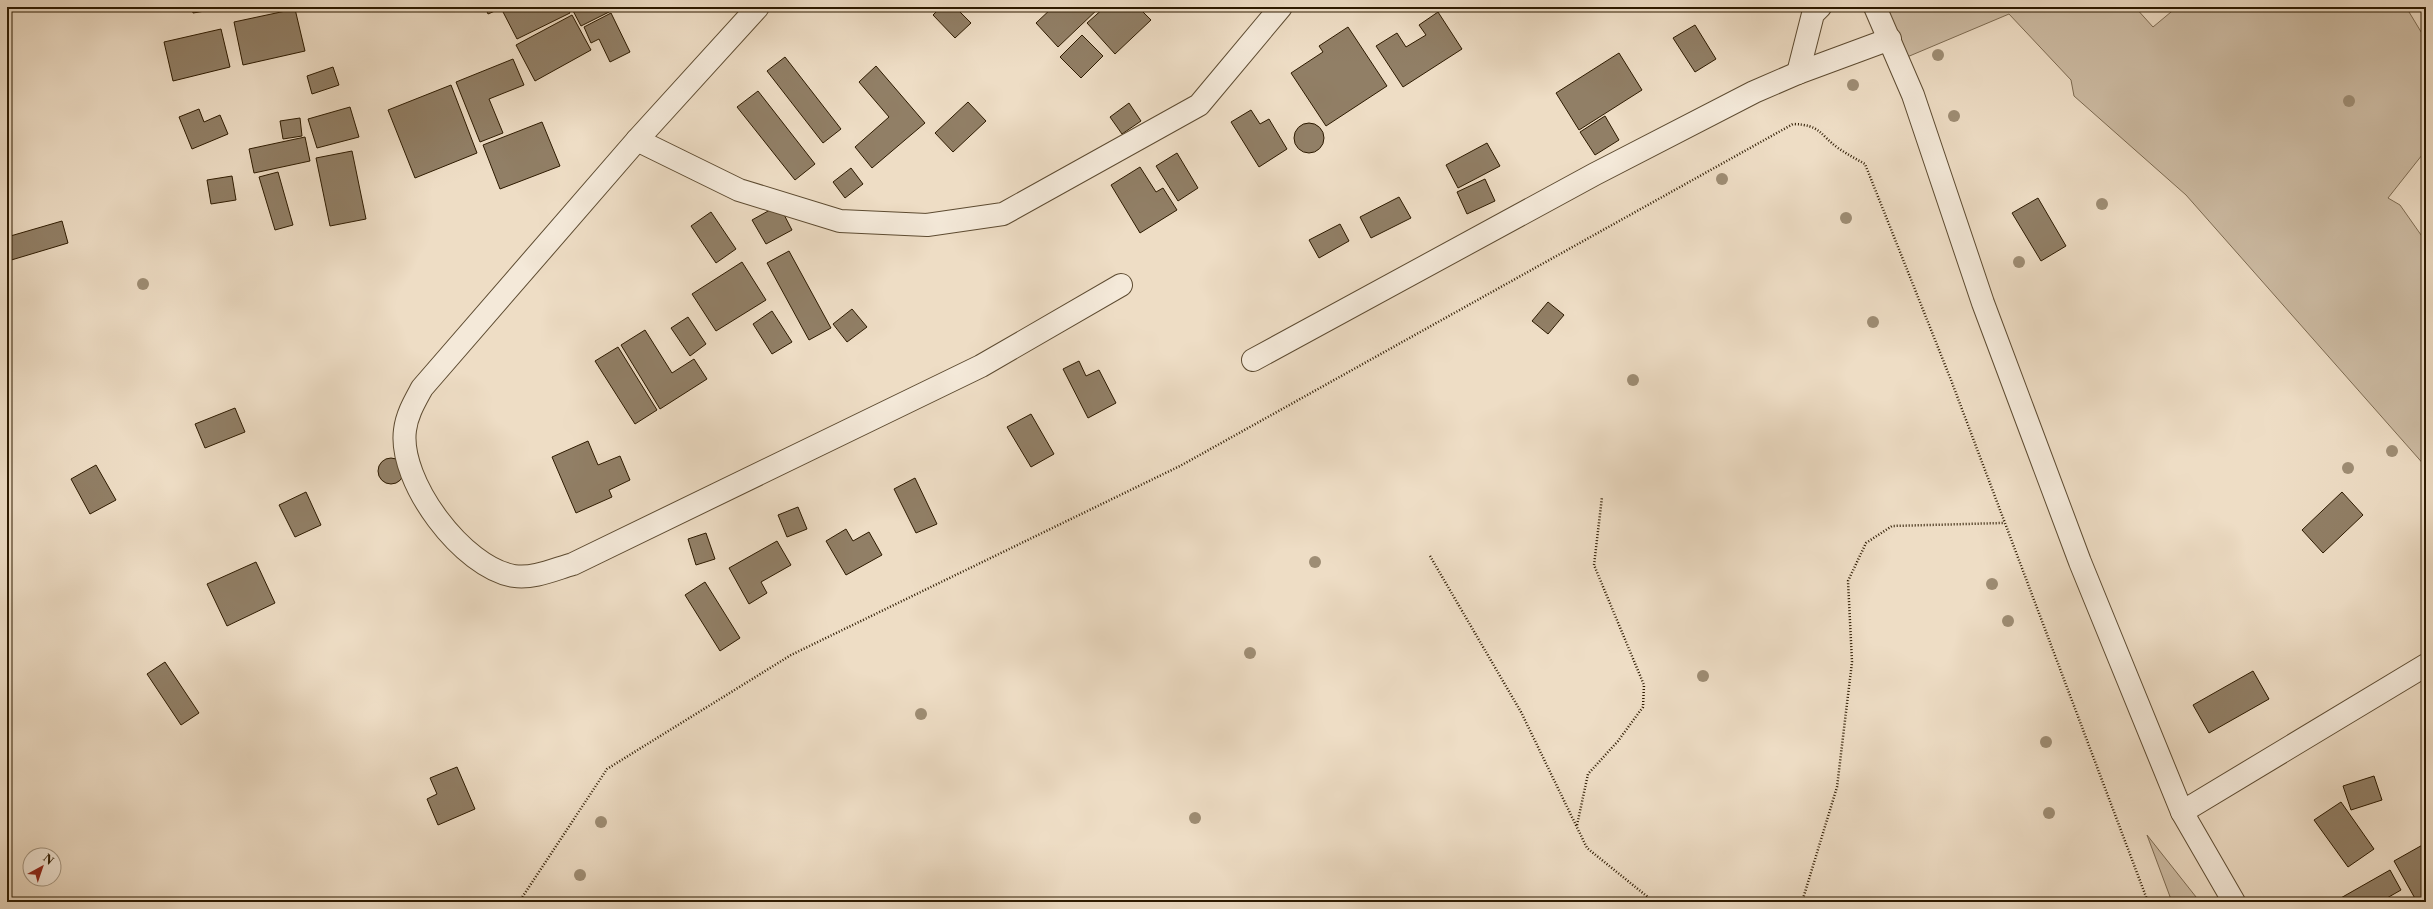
<svg xmlns="http://www.w3.org/2000/svg" width="2433" height="909" font-family="'Libre Caslon Text',serif">
<style>
.green{fill:#cdbca4;stroke:#7d6b52}
.building{fill:#917f66;stroke:#2d1a00}
.lines{fill:none;stroke-linecap:round;stroke-linejoin:round}
.street-casing{stroke:#5d4b31;stroke-width:24}
.path{stroke:#2d1a00;stroke-width:2.5;stroke-dasharray:1 2;stroke-linecap:butt}
.street{stroke:#f4e9d9;stroke-width:22}
.tree{fill:#9e8d74}
</style>
<rect width="100%" height="100%" fill="#eeddc5"/>
<filter id="stains"><feTurbulence type="fractalNoise" baseFrequency=".005" numOctaves="4"/><feColorMatrix values="0 0 0 0 .2 0 0 0 0 .09 0 0 0 0 .02 0 0 0 .5 -.17"/></filter>
<radialGradient id="worn" r=".72"><stop offset=".6" stop-color="#630" stop-opacity="0"/><stop offset="1" stop-color="#630" stop-opacity=".3"/></radialGradient>
<!-- green -->
<g class="green">
<path d="M1855,7H2135L2153,27L2177,7H2406L2426,40V150L2388,198L2400,205L2426,242V467L2186,195L2074,96L2071,80L2009,14L1900,60L1883,21Z"/>
<path d="M2147,835L2200,902H2172Z"/>
</g>
<!-- building -->
<g class="building">
<path d="M192,7H210L211,10L193,13Z"/>
<path d="M485,7H504L488,14Z"/>
<path d="M508,7H567L570,13L517,39L502,10Z"/>
<path d="M571,7H619L581,26Z"/>
<path d="M941,7H955L971,23L955,38L933,15Z"/>
<path d="M1053,7H1100L1058,47L1036,23Z"/>
<path d="M1105,7H1138L1151,20L1115,54L1087,23Z"/>
<path d="M295,9L305,51L243,65L234,22Z"/>
<path d="M1438,12L1462,49L1403,87L1376,46L1397,33L1406,47L1426,35L1419,25Z"/>
<path d="M611,13L630,52L610,62L599,39L591,43L584,27Z"/>
<path d="M572,15L591,50L535,81L516,45Z"/>
<path d="M1695,25L1716,59L1695,72L1673,38Z"/>
<path d="M1348,27L1387,86L1326,126L1291,73L1323,52L1319,46Z"/>
<path d="M221,29L230,67L173,81L164,42Z"/>
<path d="M1082,35L1103,56L1081,78L1060,57Z"/>
<path d="M1619,53L1642,90L1579,130L1556,93Z"/>
<path d="M785,57L841,129L823,143L767,71Z"/>
<path d="M513,59L524,85L489,99L503,133L480,142L456,82Z"/>
<path d="M876,66L925,123L872,168L855,147L889,117L859,82Z"/>
<path d="M333,67L339,85L312,94L307,76Z"/>
<path d="M451,85L477,153L415,178L388,110Z"/>
<path d="M758,91L815,164L795,180L737,107Z"/>
<path d="M968,102L986,121L953,152L935,133Z"/>
<path d="M1129,103L1141,121L1122,134L1110,117Z"/>
<path d="M350,107L359,137L317,148L308,119Z"/>
<path d="M199,109L204,122L220,115L228,134L192,149L179,117Z"/>
<path d="M1251,110L1260,124L1269,119L1287,149L1259,167L1231,122Z"/>
<path d="M1605,116L1619,140L1595,155L1580,132Z"/>
<path d="M300,118L302,136L283,139L280,121Z"/>
<path d="M542,122L560,166L500,189L483,145Z"/>
<circle cx="1309" cy="138" r="15"/>
<path d="M305,137L310,161L254,173L249,149Z"/>
<path d="M1487,143L1500,166L1458,188L1446,165Z"/>
<path d="M352,151L366,219L330,226L316,158Z"/>
<path d="M1177,153L1198,188L1178,201L1156,166Z"/>
<path d="M1140,167L1156,192L1163,188L1177,210L1140,233L1111,185Z"/>
<path d="M851,168L863,184L845,198L833,182Z"/>
<path d="M278,172L293,225L275,230L259,177Z"/>
<path d="M232,176L236,200L211,204L207,180Z"/>
<path d="M1485,179L1495,201L1467,214L1457,192Z"/>
<path d="M1399,197L1411,218L1371,238L1360,217Z"/>
<path d="M2038,198L2066,246L2041,261L2012,213Z"/>
<path d="M779,205L792,230L766,244L752,220Z"/>
<path d="M711,212L736,249L716,263L691,226Z"/>
<path d="M62,221L68,243L8,261L7,237Z"/>
<path d="M1340,224L1349,241L1319,258L1309,240Z"/>
<path d="M789,251L831,328L809,340L767,263Z"/>
<path d="M742,262L766,300L716,331L692,294Z"/>
<path d="M1548,302L1564,315L1548,334L1532,321Z"/>
<path d="M852,309L867,327L847,342L833,324Z"/>
<path d="M772,311L792,342L772,354L753,324Z"/>
<path d="M688,317L706,344L690,356L671,328Z"/>
<path d="M645,330L672,373L694,359L707,379L660,409L621,345Z"/>
<path d="M618,347L657,410L635,424L595,361Z"/>
<path d="M1079,361L1086,376L1099,370L1116,403L1088,418L1063,369Z"/>
<path d="M235,408L245,432L205,448L195,424Z"/>
<path d="M1031,414L1054,454L1031,467L1007,427Z"/>
<path d="M588,441L598,465L620,456L630,480L609,490L612,497L576,513L552,457Z"/>
<circle cx="391" cy="471" r="13"/>
<path d="M96,465L116,500L90,514L71,479Z"/>
<path d="M915,478L937,524L916,533L894,489Z"/>
<path d="M306,492L321,525L295,537L279,505Z"/>
<path d="M2342,492L2363,515L2323,553L2302,530Z"/>
<path d="M798,507L807,529L787,537L778,515Z"/>
<path d="M846,529L853,541L869,532L882,555L846,575L826,541Z"/>
<path d="M706,533L715,559L696,565L688,539Z"/>
<path d="M777,541L791,565L761,582L767,593L749,604L729,568Z"/>
<path d="M256,562L275,603L227,626L207,584Z"/>
<path d="M705,582L740,638L720,651L685,595Z"/>
<path d="M165,662L199,713L181,725L147,674Z"/>
<path d="M2253,671L2269,699L2209,733L2193,705Z"/>
<path d="M457,767L475,809L438,825L427,799L437,794L430,778Z"/>
<path d="M2374,776L2382,800L2351,810L2343,786Z"/>
<path d="M2341,802L2374,849L2348,867L2314,820Z"/>
<path d="M2426,843V902H2417L2394,861Z"/>
<path d="M2390,870L2401,890L2380,902H2341L2339,899Z"/>
</g>
<g class="lines">
<!-- street casing -->
<g class="street-casing">
<g id="street">
<path d="M758,7L637,140L422,388C415,401 407,414 405,430C398,481 463,568 514,576C534,579 555,569 573,564L981,366L1121,285"/>
<path d="M1875,7L1913,95L1983,303L2080,562L2182,812L2234,902"/>
<path d="M1798,73L1813,14L1820,7"/>
<path d="M637,140L739,190L840,221L927,225L1003,214L1199,105L1281,7"/>
<path d="M1253,360L1595,174L1754,92L1798,73L1890,39"/>
<path d="M2182,812L2426,665"/>
</g>
</g>
<!-- path -->
<g class="path">
<path d="M1430,556L1521,712L1587,848L1654,902"/>
<path d="M1577,825L1588,774L1618,741L1643,707L1644,685L1594,565L1602,497"/>
<path d="M519,902L607,769L791,655L1180,466L1793,124C1821,125 1819,134 1838,148C1847,154 1856,159 1865,164L1951,380L2148,902"/>
<path d="M1802,902L1837,787L1852,662L1848,581L1866,543L1892,526L2003,523"/>
</g>
<!-- street -->
<use href="#street" class="street"/>
</g>
<!-- trees -->
<g class="tree">
<circle cx="1938" cy="55" r="6"/>
<circle cx="1853" cy="85" r="6"/>
<circle cx="2349" cy="101" r="6"/>
<circle cx="1954" cy="116" r="6"/>
<circle cx="1722" cy="179" r="6"/>
<circle cx="2102" cy="204" r="6"/>
<circle cx="1846" cy="218" r="6"/>
<circle cx="2019" cy="262" r="6"/>
<circle cx="143" cy="284" r="6"/>
<circle cx="1873" cy="322" r="6"/>
<circle cx="1633" cy="380" r="6"/>
<circle cx="2392" cy="451" r="6"/>
<circle cx="2348" cy="468" r="6"/>
<circle cx="1315" cy="562" r="6"/>
<circle cx="1992" cy="584" r="6"/>
<circle cx="2008" cy="621" r="6"/>
<circle cx="1250" cy="653" r="6"/>
<circle cx="1703" cy="676" r="6"/>
<circle cx="921" cy="714" r="6"/>
<circle cx="2046" cy="742" r="6"/>
<circle cx="2049" cy="813" r="6"/>
<circle cx="1195" cy="818" r="6"/>
<circle cx="601" cy="822" r="6"/>
<circle cx="580" cy="875" r="6"/>
</g>
<!-- margin -->
<rect width="2433" height="909" fill="none" stroke="#eeddc5" stroke-width="24"/>
<rect x="8" y="8" width="2417" height="893" fill="none" stroke="#2d1a00" stroke-width="2"/>
<rect x="12" y="12" width="2409" height="885" fill="none" stroke="#2d1a00"/>
<!-- north arrow -->
<g transform="translate(42 867) rotate(40)"><circle r="19" fill="#f4e9d9" stroke="#a49682"/>
<path d="M0-3L7 15L0 10L-7 15Z" fill="#8f2418"/>
<text y="-6" font-size="11" font-weight="bold" text-anchor="middle" fill="#2d1a00">N</text>
</g>
<rect width="100%" height="100%" filter="url(#stains)"/>
<rect width="100%" height="100%" fill="url(#worn)"/>
</svg>
